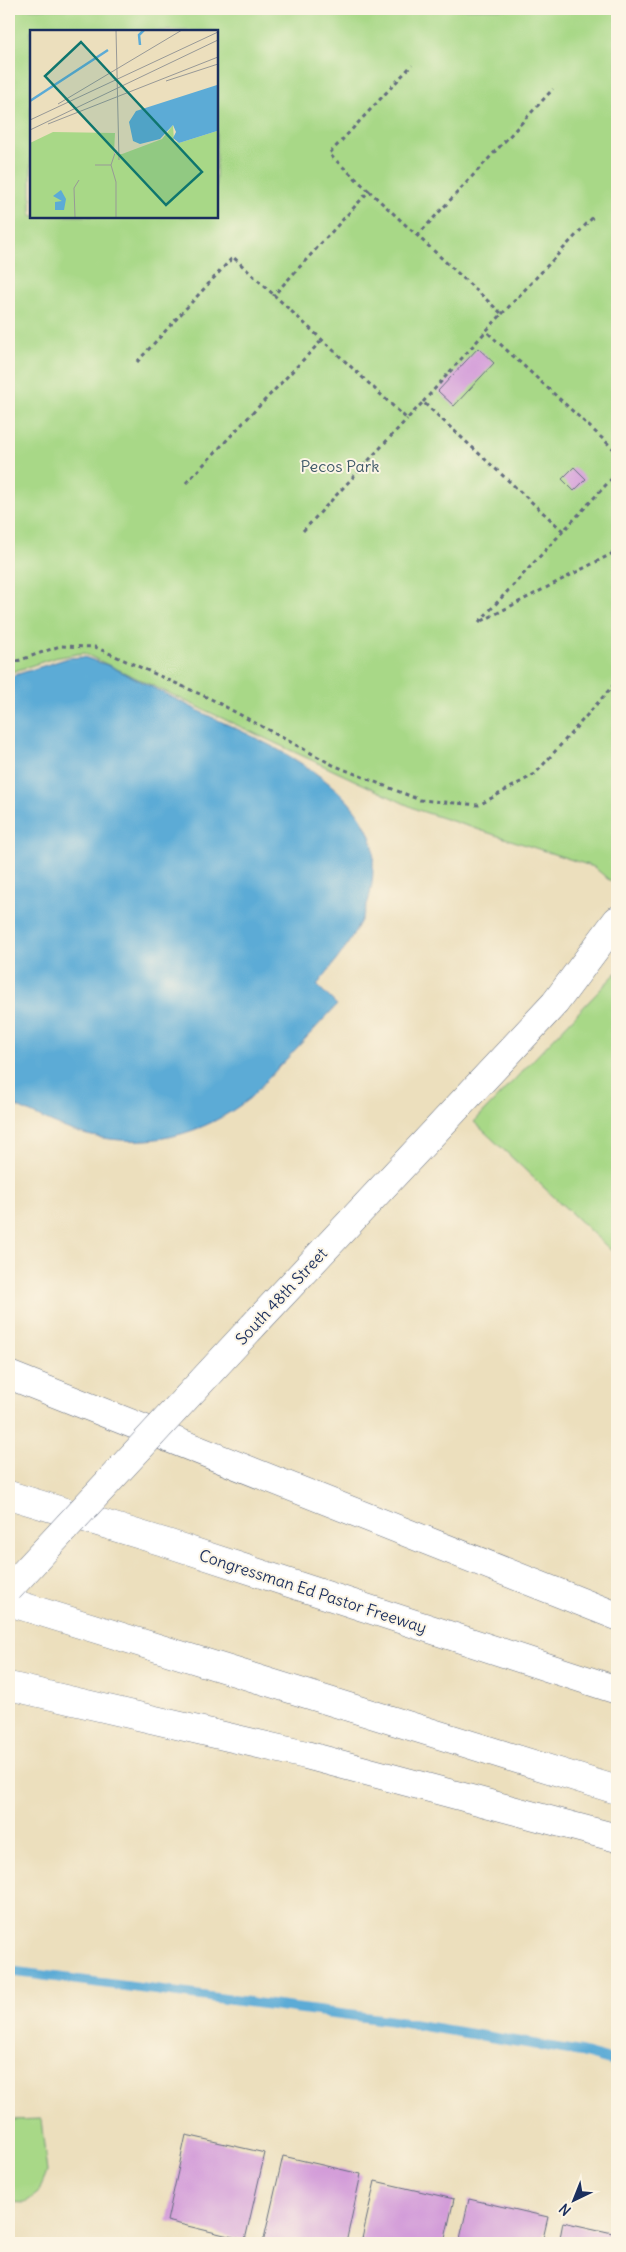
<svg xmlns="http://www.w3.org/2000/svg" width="626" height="2252" font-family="Delius,sans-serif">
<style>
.green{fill:#a8d887;stroke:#628472;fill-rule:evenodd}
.water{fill:#5cabd6;stroke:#3c6d9a}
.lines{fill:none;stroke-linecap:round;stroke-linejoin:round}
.stream{stroke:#5cabd6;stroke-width:10}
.building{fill:#d39cd9}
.tertiary-casing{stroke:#646d7f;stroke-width:29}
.motorway-casing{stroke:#646d7f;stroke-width:29}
.path{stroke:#646d7f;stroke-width:3;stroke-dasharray:4 4;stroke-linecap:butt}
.tertiary{stroke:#fff;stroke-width:28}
.motorway{stroke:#fff;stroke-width:28}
.tertiary-bridge-casing{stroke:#646d7f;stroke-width:29;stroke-linecap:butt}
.tertiary-bridge{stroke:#fff;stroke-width:28}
.labels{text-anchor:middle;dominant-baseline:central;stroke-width:4;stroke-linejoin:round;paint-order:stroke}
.park-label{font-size:16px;fill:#3e5968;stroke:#fcf5e5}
.street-label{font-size:16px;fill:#1b2f5e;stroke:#fcf5e5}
.inset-river{fill:none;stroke:#5cabd6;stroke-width:2.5}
.inset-road{fill:none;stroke:#989997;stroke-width:1}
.view{fill:#0f766e;fill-opacity:0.15;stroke:#0f766e;stroke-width:2.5}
.inset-edge{fill:none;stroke:#1b2f5e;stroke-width:2.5}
</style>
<rect width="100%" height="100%" fill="#fcf5e5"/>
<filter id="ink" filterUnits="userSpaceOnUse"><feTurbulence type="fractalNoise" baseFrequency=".02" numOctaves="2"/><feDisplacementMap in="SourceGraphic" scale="10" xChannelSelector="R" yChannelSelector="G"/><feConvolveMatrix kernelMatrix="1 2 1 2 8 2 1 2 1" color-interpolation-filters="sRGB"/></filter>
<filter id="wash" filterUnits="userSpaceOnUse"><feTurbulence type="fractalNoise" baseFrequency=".0096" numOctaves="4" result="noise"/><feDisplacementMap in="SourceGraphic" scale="20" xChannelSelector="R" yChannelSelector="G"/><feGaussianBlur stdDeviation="1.12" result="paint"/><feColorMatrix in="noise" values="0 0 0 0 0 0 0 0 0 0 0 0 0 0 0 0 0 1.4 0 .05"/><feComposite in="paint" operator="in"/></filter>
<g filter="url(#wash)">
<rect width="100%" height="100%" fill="#ecdfbd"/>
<!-- green -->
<g class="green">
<path d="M9,9H617V887L594,867L418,810L83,653L54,658L9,673ZM31,31H216V216H31Z"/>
<path d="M617,972V1256L474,1122Z"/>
<path d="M41,2119L47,2172L38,2193L25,2203L9,2202V2120Z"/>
</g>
<!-- water -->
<path class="water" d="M84,657L110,666C142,682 174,698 205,714C260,740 357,780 373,846C374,853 373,861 373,868C373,915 345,950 317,985L337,1005L250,1098C202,1136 148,1149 87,1135C60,1128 34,1114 9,1103V677L68,658Z"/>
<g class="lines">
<!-- stream -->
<path class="stream" d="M9,1971L387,2020L581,2052L617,2062"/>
</g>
<g id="blocks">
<!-- building -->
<g class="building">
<path d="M478,348L494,363L454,406L438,391Z"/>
<path d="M574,467L586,479L574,491L562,479Z"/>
<path d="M186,2135L265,2153L245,2240L167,2221Z"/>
<path d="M283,2156L361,2174L346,2243H263Z"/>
<path d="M375,2181L454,2199L444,2243H361Z"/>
<path d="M469,2199L548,2217L542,2243H459Z"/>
<path d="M563,2222L617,2234V2243H559Z"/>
</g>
</g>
</g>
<g filter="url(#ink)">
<use href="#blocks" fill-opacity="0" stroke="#646d7f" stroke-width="1"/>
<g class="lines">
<!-- tertiary casing -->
<g class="tertiary-casing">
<path id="tertiary" d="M251,1328L555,1003L617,920"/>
</g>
<!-- motorway casing -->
<g class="motorway-casing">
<g id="motorway">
<path d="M9,1375L617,1616"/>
<path d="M9,1495L167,1543L617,1690"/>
<path d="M9,1602L617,1790"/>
<path d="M9,1686L306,1755L617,1838"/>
</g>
</g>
<!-- path -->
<g class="path">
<path d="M369,191L329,154L412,65"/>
<path d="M417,236L553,89"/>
<path d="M502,314L594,216"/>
<path d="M137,362L233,257L274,295"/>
<path d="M423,402L486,331"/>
<path d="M186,483L322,340"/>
<path d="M303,531L407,419"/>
<path d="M563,531L423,402L407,419L274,295L369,191L502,314L486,331L617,452"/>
<path d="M482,621L617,551"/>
<path d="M479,622L617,473"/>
<path d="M9,664L60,646L95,647L211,699L333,765L420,800L479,805L535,774L617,681"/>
</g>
<!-- tertiary -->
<use href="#tertiary" class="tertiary"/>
<!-- motorway -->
<use href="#motorway" class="motorway"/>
<!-- tertiary-bridge casing -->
<g class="tertiary-bridge-casing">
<path id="tertiary-bridge" d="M9,1589L251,1328"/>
</g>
<!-- tertiary-bridge -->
<use href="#tertiary-bridge" class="tertiary-bridge"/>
</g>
</g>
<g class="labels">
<!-- park labels -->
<g class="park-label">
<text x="340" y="466">Pecos Park</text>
</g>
<!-- street labels -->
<g class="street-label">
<text transform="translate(281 1296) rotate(-47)">South 48th Street</text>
<text transform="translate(313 1591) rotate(18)">Congressman Ed Pastor Freeway</text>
</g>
</g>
<!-- overview -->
<g transform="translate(30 30)">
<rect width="188" height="188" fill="#ecdfbd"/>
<path d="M143,95L144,111L149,113L187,101V187H0V113L23,102L85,103L84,124H92L132,109Z" fill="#a8d887"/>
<path d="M187,55V101L149,113L143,108L146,102L143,95L130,109L110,114L103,111L99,92L106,81ZM31,160L36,169L34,180H25V172L32,171L23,166Z" fill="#5cabd6"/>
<path class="inset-river" d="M110,15L109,5L114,0M0,71L78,20"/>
<path class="inset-road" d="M86,0L89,130M136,51L188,34M28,74L152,0M0,90L188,2M18,94L188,27M0,100L188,10M86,120L81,135L86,152V187M65,135H81M45,187L44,158L49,150"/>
<path class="view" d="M51,12L172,142L136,175L15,46Z"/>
<rect width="188" height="188" class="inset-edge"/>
</g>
<!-- margin -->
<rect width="626" height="2252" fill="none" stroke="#fcf5e5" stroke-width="30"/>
<!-- north arrow -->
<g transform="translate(574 2200) rotate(223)" stroke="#fcf5e5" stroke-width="4" paint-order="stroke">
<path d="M0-4L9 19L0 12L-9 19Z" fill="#1b2f5e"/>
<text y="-8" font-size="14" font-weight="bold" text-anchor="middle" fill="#1b2f5e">N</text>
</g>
</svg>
